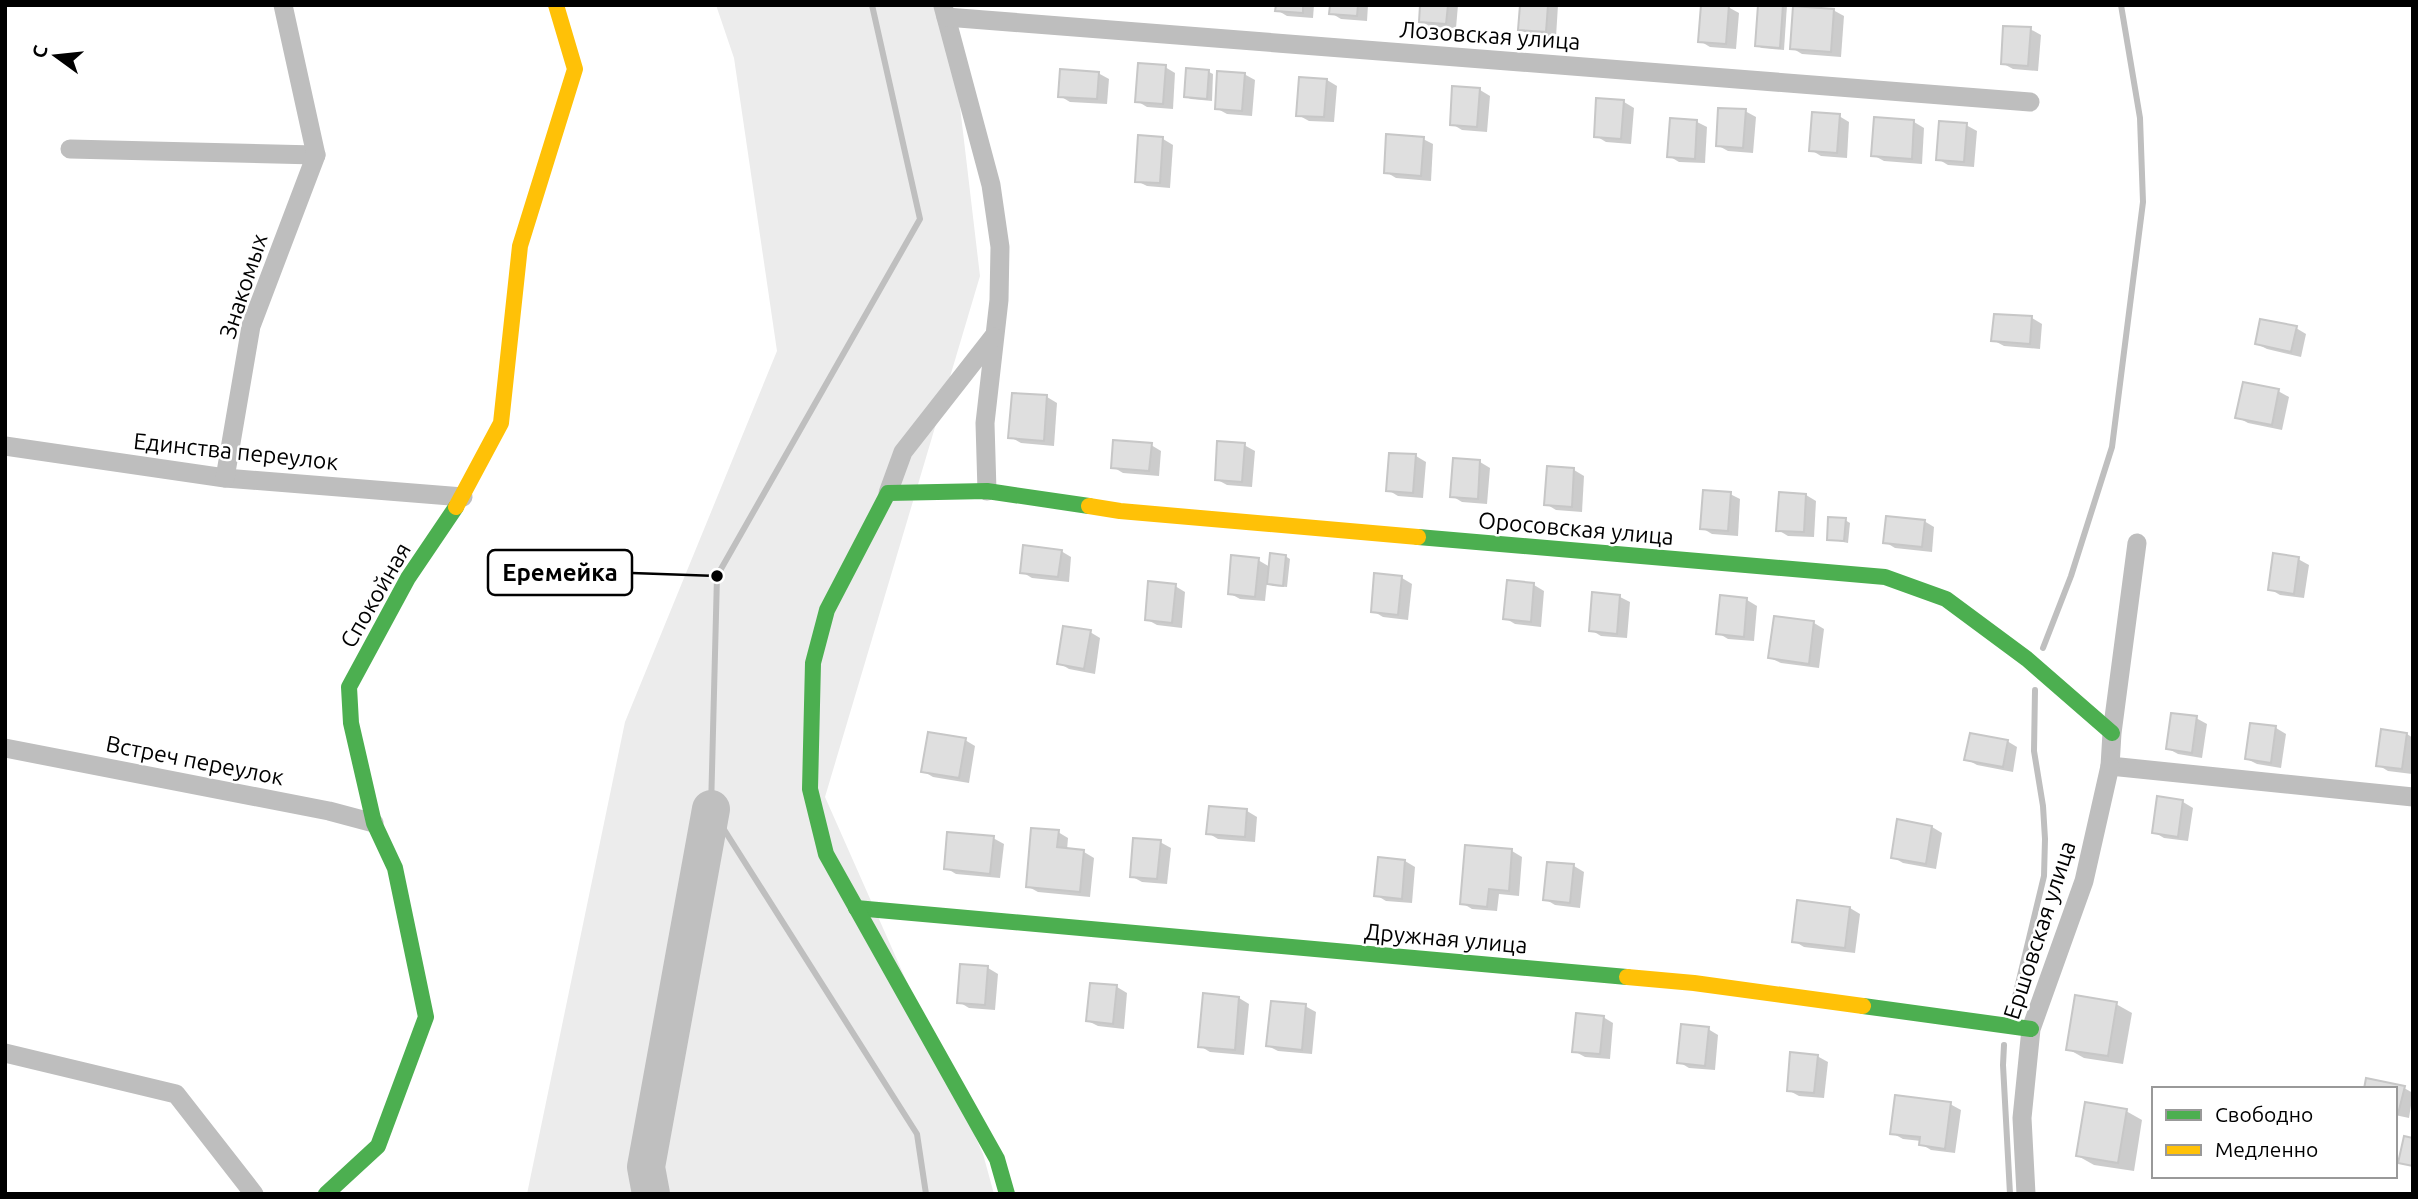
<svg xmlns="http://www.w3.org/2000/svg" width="2418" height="1199" font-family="Ubuntu,sans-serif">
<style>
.green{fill:#ececec}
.shadow{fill:#0003}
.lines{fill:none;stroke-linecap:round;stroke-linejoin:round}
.stream{stroke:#bfbfbf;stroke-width:6}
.river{stroke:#bfbfbf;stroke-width:38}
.building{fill:#dfdfdf;stroke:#c7c7c7;stroke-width:2}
.street{stroke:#bebebe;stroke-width:19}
.fast{stroke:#4caf50;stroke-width:16}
.slow{stroke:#ffc107;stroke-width:16}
.labels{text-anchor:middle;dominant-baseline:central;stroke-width:5;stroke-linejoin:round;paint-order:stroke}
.street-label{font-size:23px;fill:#000;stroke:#fff}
.leader{fill:none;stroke:#000;stroke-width:2.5}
.callout-dot{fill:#000;stroke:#fff;stroke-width:2.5}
.callout{fill:#fff;stroke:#000;stroke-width:2.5}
.callout-label{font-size:24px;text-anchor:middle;font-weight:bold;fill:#000}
</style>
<rect width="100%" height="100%" fill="#fff"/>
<!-- green -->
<path class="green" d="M716,5H948L980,276L825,797L983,1154L994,1194H527L625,722L777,351L734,58Z"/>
<!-- shadow -->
<g class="shadow">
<path d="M1277,5H1314L1313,18L1287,16L1277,10Z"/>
<path d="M1331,5H1368L1367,21L1341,19L1331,13Z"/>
<path d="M1422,5H1458L1456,28L1431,27L1421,21Z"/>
<path d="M1522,5H1558L1556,37L1531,35L1520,30Z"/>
<path d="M1760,5H1787L1784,50L1762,48L1757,46Z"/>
<path d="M1728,7L1739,13L1736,49L1710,47L1700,41Z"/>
<path d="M1833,10L1844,16L1841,57L1802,54L1792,48Z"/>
<path d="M2030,29L2041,35L2038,71L2013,69L2002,63Z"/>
<path d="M1165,67L1175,73L1173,109L1147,107L1137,101Z"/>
<path d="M1209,72L1213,74L1212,101L1191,99L1186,97Z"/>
<path d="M1098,73L1109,79L1107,104L1070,102L1060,96Z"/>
<path d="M1244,74L1255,80L1252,116L1227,114L1216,108Z"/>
<path d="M1327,80L1337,86L1334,122L1309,121L1298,115Z"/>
<path d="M1480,90L1490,96L1487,132L1462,130L1452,124Z"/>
<path d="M1624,102L1634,108L1631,144L1606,142L1596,136Z"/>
<path d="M1745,111L1756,117L1753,153L1728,151L1717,145Z"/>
<path d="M1839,116L1849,122L1847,158L1821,156L1811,150Z"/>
<path d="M1671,120L1697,122L1707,127L1705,163L1679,162L1669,156Z"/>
<path d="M1914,122L1924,128L1922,164L1884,161L1873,155Z"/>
<path d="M1966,125L1977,131L1974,167L1948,165L1938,159Z"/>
<path d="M1163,139L1173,145L1170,188L1147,186L1137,181Z"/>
<path d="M1423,139L1433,144L1431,181L1396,178L1386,172Z"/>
<path d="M2032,318L2042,324L2040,349L2004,346L1993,340Z"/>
<path d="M2296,328L2306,334L2301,357L2267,349L2257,344Z"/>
<path d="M2278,391L2289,397L2282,430L2248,423L2237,417Z"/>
<path d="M1047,397L1057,403L1054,446L1021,443L1010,437Z"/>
<path d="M1151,445L1161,451L1159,476L1123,473L1113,467Z"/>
<path d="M1244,445L1255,451L1252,487L1227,485L1216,479Z"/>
<path d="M1390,454L1416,456L1426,462L1423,498L1398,496L1388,490Z"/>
<path d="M1454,460L1480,462L1490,468L1487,504L1462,502L1452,496Z"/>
<path d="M1548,468L1574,470L1584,476L1582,512L1556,510L1546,504Z"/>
<path d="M1730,494L1740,499L1738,536L1712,534L1702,528Z"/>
<path d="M1806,495L1816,501L1814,537L1788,536L1778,530Z"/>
<path d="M1845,520L1850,523L1848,543L1829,539Z"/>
<path d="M1924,521L1934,527L1932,552L1895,548L1885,542Z"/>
<path d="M1061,551L1071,557L1069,582L1032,578L1022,572Z"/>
<path d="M1285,556L1290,559L1287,587L1273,586L1267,582L1265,601L1240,599L1229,593L1258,560L1270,567Z"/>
<path d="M2298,559L2309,565L2304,598L2280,595L2270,589Z"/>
<path d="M1402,578L1412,584L1408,620L1383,617L1373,611Z"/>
<path d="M1534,585L1544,591L1541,627L1515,624L1505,618Z"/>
<path d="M1175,586L1185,592L1182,628L1157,625L1146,619Z"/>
<path d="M1620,597L1630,602L1627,638L1601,636L1591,630Z"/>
<path d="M1722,597L1747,600L1757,606L1754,641L1728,639L1718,633Z"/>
<path d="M1814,623L1824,629L1819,668L1781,663L1770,658Z"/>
<path d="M1090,632L1100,638L1095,674L1069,669L1059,663Z"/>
<path d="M2196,718L2207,724L2202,758L2178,754L2167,748Z"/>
<path d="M2276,728L2286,734L2281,768L2257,764L2247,759Z"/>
<path d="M2383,731L2407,734L2413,738L2412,774L2388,771L2378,765Z"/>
<path d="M965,740L975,746L969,783L933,777L923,771Z"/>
<path d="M2007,741L2017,747L2013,772L1977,765L1966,759Z"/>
<path d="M2183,802L2193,808L2188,841L2164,838L2154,832Z"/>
<path d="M1210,808L1247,811L1257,817L1255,842L1218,839L1208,833Z"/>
<path d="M1899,821L1932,827L1942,833L1936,869L1903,863L1893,857Z"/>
<path d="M1058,832L1068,838L1067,850L1084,852L1094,858L1090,897L1038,892L1027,886Z"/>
<path d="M993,838L1004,844L1000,878L956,874L946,868Z"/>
<path d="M1160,842L1171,848L1167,884L1142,882L1131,876Z"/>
<path d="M1467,847L1512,851L1522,857L1519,896L1499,894L1497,911L1472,909L1462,903Z"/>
<path d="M1405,861L1415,867L1412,903L1386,901L1376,895Z"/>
<path d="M1574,866L1584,872L1580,908L1555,905L1545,899Z"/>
<path d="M1850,908L1860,914L1855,953L1804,947L1794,941Z"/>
<path d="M988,968L998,974L995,1010L969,1008L959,1002Z"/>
<path d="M1117,987L1127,993L1124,1029L1098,1026L1088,1021Z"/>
<path d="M1239,998L1249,1004L1244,1055L1210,1052L1200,1046Z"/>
<path d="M2116,1004L2132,1013L2123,1064L2084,1058L2068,1049Z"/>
<path d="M1305,1006L1316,1012L1312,1054L1278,1051L1268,1046Z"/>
<path d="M1603,1017L1613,1023L1610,1059L1585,1057L1574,1051Z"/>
<path d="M1708,1029L1718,1035L1715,1070L1689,1068L1679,1062Z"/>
<path d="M1817,1056L1828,1062L1824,1098L1799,1096L1788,1090Z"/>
<path d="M2404,1088L2413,1093L2409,1118L2395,1115V1089Z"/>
<path d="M1950,1104L1961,1110L1955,1153L1931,1150L1921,1144V1141L1903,1139L1892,1133Z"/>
<path d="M2126,1111L2142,1120L2134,1171L2094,1165L2078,1156Z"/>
</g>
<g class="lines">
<!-- stream -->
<g class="stream">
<path d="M872,5L920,219L717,576L711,809L917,1134L926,1194"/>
<path d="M2043,648L2071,576L2112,447L2143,202L2140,118L2121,5"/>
<path d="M2013,1005L2044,876L2045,839L2043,806L2034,751L2035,690"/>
<path d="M2004,1045L2003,1065L2010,1194"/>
</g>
<!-- river -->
<path class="river" d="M651,1194L646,1167L711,809"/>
</g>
<!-- building -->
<g class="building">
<path d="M1276,5H1303V13L1275,11Z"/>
<path d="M1330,5H1358L1357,16L1329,14Z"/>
<path d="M1420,5H1448L1446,24L1419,22Z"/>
<path d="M1520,5H1548L1546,32L1518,30Z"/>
<path d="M1701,5H1729L1726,44L1698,42Z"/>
<path d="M1758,5H1783L1780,48L1755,46Z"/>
<path d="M1793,6L1834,9L1831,52L1790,49Z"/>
<path d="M2003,26L2031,27L2028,66L2001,64Z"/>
<path d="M1138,63L1166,65L1163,104L1135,102Z"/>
<path d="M1186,68L1209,70L1207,99L1184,97Z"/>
<path d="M1060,69L1099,72L1097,99L1058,97Z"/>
<path d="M1217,71L1245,73L1242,111L1215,109Z"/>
<path d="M1299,77L1327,79L1324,117L1296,116Z"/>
<path d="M1452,86L1480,88L1477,127L1450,125Z"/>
<path d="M1596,98L1624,100L1621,139L1594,137Z"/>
<path d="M1718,108L1746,109L1743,148L1716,146Z"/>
<path d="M1812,112L1840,114L1837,153L1809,151Z"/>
<path d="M1874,117L1914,120L1912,159L1871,156Z"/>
<path d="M1670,118L1697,120L1695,159L1667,157Z"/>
<path d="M1939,121L1967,123L1964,162L1936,160Z"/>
<path d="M1386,134L1424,137L1421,176L1384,173Z"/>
<path d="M1138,135L1163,137L1160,183L1135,182Z"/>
<path d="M1994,314L2032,316L2030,344L1991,341Z"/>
<path d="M2260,319L2297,326L2291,352L2255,344Z"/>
<path d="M2243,382L2279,389L2272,425L2235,418Z"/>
<path d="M1012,393L1047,395L1044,441L1008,438Z"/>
<path d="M1113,440L1152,443L1149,471L1111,468Z"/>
<path d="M1217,441L1245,443L1242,482L1215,480Z"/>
<path d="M1389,453L1416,454L1413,493L1386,491Z"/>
<path d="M1453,458L1480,460L1478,499L1450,497Z"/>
<path d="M1547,466L1574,468L1572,507L1544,505Z"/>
<path d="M1703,490L1731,492L1728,531L1700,529Z"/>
<path d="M1779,492L1806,494L1804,532L1776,531Z"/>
<path d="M1886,516L1925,520L1922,547L1883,543Z"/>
<path d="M1828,517L1846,518L1844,541L1827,540Z"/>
<path d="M1023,545L1062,550L1058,577L1020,573Z"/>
<path d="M1270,553L1286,555L1283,586L1267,584Z"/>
<path d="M2273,553L2299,557L2294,594L2268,590Z"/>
<path d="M1231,555L1259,558L1255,597L1228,594Z"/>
<path d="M1374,573L1402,576L1398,615L1371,612Z"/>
<path d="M1507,580L1534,583L1531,622L1503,619Z"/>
<path d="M1148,581L1176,584L1172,623L1145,620Z"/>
<path d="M1592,592L1620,595L1617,634L1589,631Z"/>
<path d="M1720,595L1747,598L1744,637L1716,634Z"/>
<path d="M1774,616L1814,621L1809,664L1768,658Z"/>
<path d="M1063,626L1091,630L1084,669L1057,664Z"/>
<path d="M2171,713L2197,716L2192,753L2166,749Z"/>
<path d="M2250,723L2276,726L2271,763L2245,759Z"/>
<path d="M2381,729L2407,733L2402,769L2376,766Z"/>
<path d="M928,732L966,738L959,778L921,772Z"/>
<path d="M1970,733L2008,740L2003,767L1964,760Z"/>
<path d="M2157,796L2183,800L2178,837L2152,833Z"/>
<path d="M1209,806L1247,809L1245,837L1206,834Z"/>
<path d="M1897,819L1932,826L1926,864L1891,858Z"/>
<path d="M1031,828L1059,830L1057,847L1084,850L1080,892L1026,887Z"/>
<path d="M947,832L994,836L990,874L944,869Z"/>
<path d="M1133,838L1161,840L1157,879L1130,877Z"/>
<path d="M1465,845L1512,849L1509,891L1489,889L1487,907L1460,904Z"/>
<path d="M1378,857L1405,860L1402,899L1374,896Z"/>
<path d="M1547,862L1574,864L1570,903L1543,900Z"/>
<path d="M1797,900L1850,907L1845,948L1792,942Z"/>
<path d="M960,964L988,966L985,1005L957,1003Z"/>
<path d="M1090,983L1117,985L1113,1024L1086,1021Z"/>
<path d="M1203,993L1239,997L1235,1050L1198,1047Z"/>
<path d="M2075,995L2117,1002L2108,1056L2066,1050Z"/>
<path d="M1271,1001L1306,1004L1302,1050L1266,1046Z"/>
<path d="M1576,1013L1604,1016L1600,1054L1572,1052Z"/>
<path d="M1681,1024L1709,1027L1705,1066L1677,1063Z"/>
<path d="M1790,1052L1818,1055L1814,1093L1787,1091Z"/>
<path d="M2366,1078L2405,1086L2398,1114L2395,1113V1089H2364Z"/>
<path d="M1895,1095L1951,1102L1945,1149L1919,1145L1920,1137L1890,1134Z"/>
<path d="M2085,1102L2127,1109L2118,1163L2076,1156Z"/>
<path d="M2404,1136L2413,1138V1166L2398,1163Z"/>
</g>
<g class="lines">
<!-- street -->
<g class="street">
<path d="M943,6L991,185L1000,247L999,300L985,423L987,491"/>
<path d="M946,17L2030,102"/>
<path d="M70,149L316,155"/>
<path d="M5,446L225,478L463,497"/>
<path d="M225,478L251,326L316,155L283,5"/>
<path d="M888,493L903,452L993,337"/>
<path d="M2137,543L2112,733L2110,766L2413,797"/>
<path d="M5,748L329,811L374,823"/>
<path d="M5,1053L176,1094L254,1194"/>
<path d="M2026,1194L2022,1118L2031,1029L2084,881L2110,766"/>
</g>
<!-- fast -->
<g class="fast">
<path d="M1418,537L1885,577L1946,599L2027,659L2112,733"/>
<path d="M856,908L1627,977"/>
<path d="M1863,1006L2031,1029"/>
<path d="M326,1194L378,1146L426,1017L395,868L374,823L351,723L349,687L408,578L456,507"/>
<path d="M1007,1194L997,1159L826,854L810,789L813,663L827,610L888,493L987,491L1089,506"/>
</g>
<!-- slow -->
<g class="slow">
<path d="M1089,506L1120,511L1418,537"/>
<path d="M456,507L501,423L520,246L575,69L556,5"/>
<path d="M1627,977L1694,983L1863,1006"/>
</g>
</g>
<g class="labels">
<!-- street labels -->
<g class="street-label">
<text transform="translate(1490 35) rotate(4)">Лозовская улица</text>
<text transform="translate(243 286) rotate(-72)">Знакомых</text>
<text transform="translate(236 451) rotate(6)">Единства переулок</text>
<text transform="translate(1576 528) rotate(5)">Оросовская улица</text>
<text transform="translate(375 595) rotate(-60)">Спокойная</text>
<text transform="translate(195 760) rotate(11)">Встреч переулок</text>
<text transform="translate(2039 930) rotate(-72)">Ершовская улица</text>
<text transform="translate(1446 938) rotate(5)">Дружная улица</text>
</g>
</g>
<!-- callouts -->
<path class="leader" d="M717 576L632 573"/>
<circle class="callout-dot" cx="717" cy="576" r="7"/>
<rect class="callout" x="488" y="550" width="144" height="45" rx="7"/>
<g class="callout-label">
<text x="560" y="581">Еремейка</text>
</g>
<!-- border -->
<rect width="2418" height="1199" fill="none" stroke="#000000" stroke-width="14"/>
<!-- legend -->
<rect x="2152" y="1087" width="245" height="91" fill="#ffffff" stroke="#999999" stroke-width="2"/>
<rect x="2166" y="1110" width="35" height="10" fill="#4caf50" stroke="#999999" stroke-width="2"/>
<text x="2215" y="1122" font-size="21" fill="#000000">Свободно</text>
<rect x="2166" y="1145" width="35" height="10" fill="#ffc107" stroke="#999999" stroke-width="2"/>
<text x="2215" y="1157" font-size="21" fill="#000000">Медленно</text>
<!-- north arrow -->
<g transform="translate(56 56) rotate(285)" stroke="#ffffff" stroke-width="5" paint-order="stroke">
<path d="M0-5L12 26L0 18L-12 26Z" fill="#000000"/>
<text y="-10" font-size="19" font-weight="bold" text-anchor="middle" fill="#000000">С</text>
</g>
</svg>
